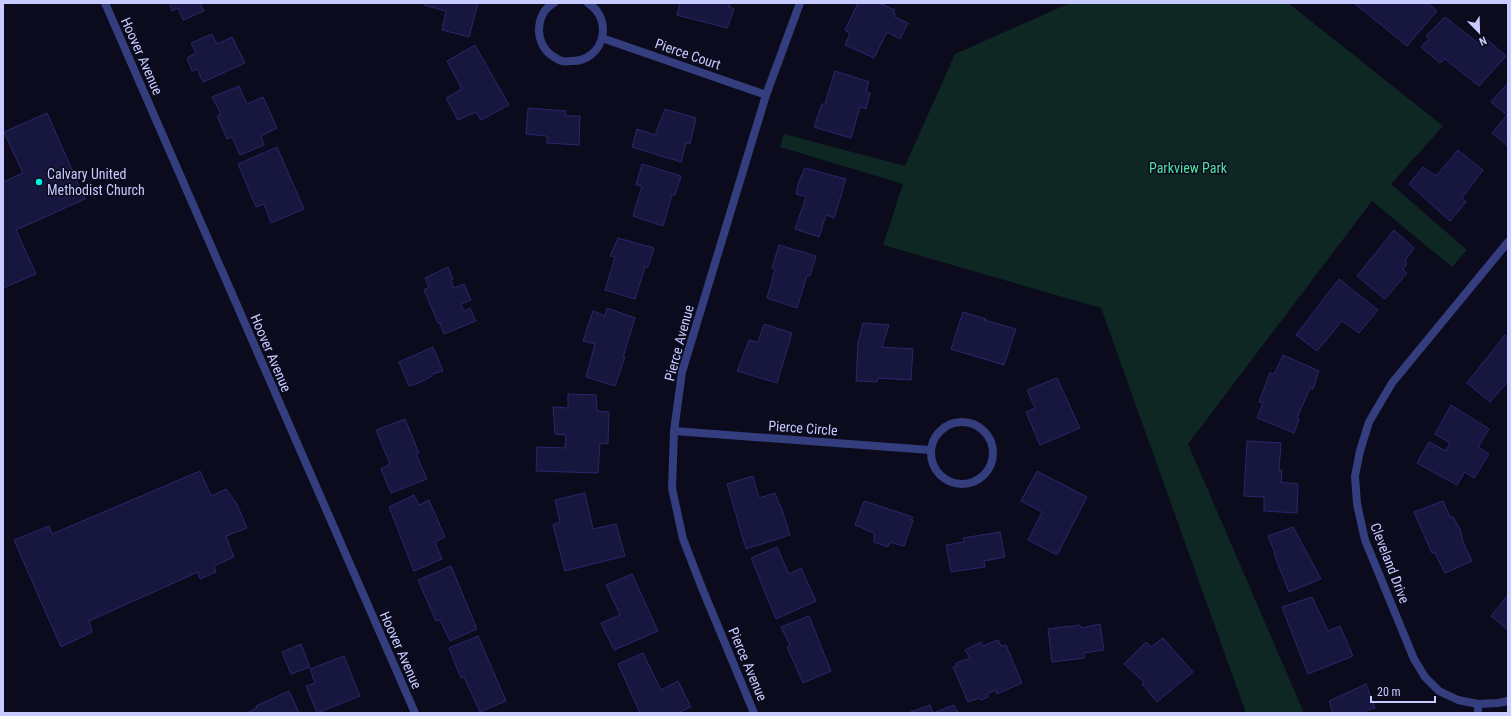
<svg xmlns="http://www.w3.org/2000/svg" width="1511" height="716" font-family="'Roboto Condensed',sans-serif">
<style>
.green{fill:#0e2722}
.building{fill:#17163f;stroke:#29276c}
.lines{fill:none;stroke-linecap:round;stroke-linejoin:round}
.minor{stroke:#343e7e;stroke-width:8}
.tertiary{stroke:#343e7e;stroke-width:8}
.poi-dot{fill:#00f2e0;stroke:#0b0b1d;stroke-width:1.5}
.labels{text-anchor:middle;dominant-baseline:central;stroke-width:3;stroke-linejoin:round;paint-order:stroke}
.street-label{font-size:14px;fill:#c7cbff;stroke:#0b0b1d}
.park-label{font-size:14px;fill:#4fe3a4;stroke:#0b0b1d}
.poi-label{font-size:14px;fill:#c7cbff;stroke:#0b0b1d;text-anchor:start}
</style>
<rect width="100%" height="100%" fill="#0b0b1d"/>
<!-- green -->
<path class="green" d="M1070,3H1288L1443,126L1391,184L1467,250L1452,267L1372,201L1188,444L1304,713H1246L1101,308L883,245L903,184L780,147L784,134L905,166L955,54Z"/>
<!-- building -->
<g class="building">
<path d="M169,3H200L204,11L183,20L178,8L172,11Z"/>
<path d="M425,3H478L469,37L442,30L446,11L424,5Z"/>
<path d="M680,3H730L729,7L734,9L727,28L677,15Z"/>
<path d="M858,3H879L895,10L893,13H895V17L908,23L900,39L887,32L874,58L845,45L850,33L845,30Z"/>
<path d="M1354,3H1427L1437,11L1407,46Z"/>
<path d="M1445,17L1478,43L1484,37L1506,56L1479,86L1445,59L1440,63L1421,47L1429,39L1426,36Z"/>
<path d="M212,34L217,44L232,37L245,63L203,82L197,69L192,71L187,58L196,53L191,43Z"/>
<path d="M475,45L509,105L481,120L476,112L458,120L446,98L462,89L447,61Z"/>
<path d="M835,71L869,82L866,91L870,93L866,109L860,107L851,138L814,127L822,104H825Z"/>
<path d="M1507,84L1508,85V146L1492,133L1507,115L1491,102Z"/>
<path d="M239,86L247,104L263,97L277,128L261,136L264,145L240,155L232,137L227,139L217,116L221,114L212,97Z"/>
<path d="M528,108L566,111L565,116H580L579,145L547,143V136L526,134Z"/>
<path d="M665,109L696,118L690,144L686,143L681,162L632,147L637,129L655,135Z"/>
<path d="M47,113L85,199L16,230L36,274L3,288V182L23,173L4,132Z"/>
<path d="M277,147L304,209L271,223L264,204L256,207L238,164Z"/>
<path d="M1458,150L1483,170L1462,198L1466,202L1450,221L1409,184L1423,167L1436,176Z"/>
<path d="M642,164L681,176L675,195H672L663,226L633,216L642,186L636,185Z"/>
<path d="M805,168L846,179L834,218L826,215L819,237L795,229L806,197L796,194L799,181Z"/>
<path d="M1394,230L1414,248L1405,261L1407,263L1403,270L1407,273L1385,299L1357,276Z"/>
<path d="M618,238L654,248L648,267H645L635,299L605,290L615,257L610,256Z"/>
<path d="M779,245L816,256L810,276H807L797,308L767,298L775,269L772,268Z"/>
<path d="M448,267L453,279L451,280L454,288L464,284L471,300L461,304L464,311L470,308L476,321L444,334L440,323H438L424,290L429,287L425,278Z"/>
<path d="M1339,279L1378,310L1359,333L1342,321L1317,351L1296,335Z"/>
<path d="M607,308L635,318L623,357H625L615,386L586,377L595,344L583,341L593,311L605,316Z"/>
<path d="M963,312L986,319L984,320L1016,329L1004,365L951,349Z"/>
<path d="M863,323L889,325L882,347L913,349L911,380L878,378L877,382L856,381L858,343Z"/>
<path d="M764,324L792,333L777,383L737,371L749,340L758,342Z"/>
<path d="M1505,335L1508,338V381L1490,402L1467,383Z"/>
<path d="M433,347L443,371L432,374V376L421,382L409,386L399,362Z"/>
<path d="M1283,355L1319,371L1313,389L1310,388L1297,418L1299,419L1294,433L1257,418L1263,403L1259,402L1270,373L1274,374Z"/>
<path d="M1057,378L1080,428L1040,445L1026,412L1035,408L1027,390Z"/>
<path d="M568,394L596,395L597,411L609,412L608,444L600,443L598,473L536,471L537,447L565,448L566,435L555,434L553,407L568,408Z"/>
<path d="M1451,405L1489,429L1478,447L1489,454L1474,478L1465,472L1457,485L1417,463L1429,442L1446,451L1450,443L1435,434Z"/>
<path d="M405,419L419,453L416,454L427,479L391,493L381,469L390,464L376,430Z"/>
<path d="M1247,441L1281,443L1279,470L1282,471L1281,482H1279L1298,484L1297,513L1264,511V497L1244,496Z"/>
<path d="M200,471L211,496L226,489L237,504L247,528L226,536L234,557L214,566L216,572L200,579L198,572L89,621L92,632L61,647L14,540L49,526L52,534Z"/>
<path d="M1037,471L1087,497L1057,555L1028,540L1042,512L1021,501Z"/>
<path d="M753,476L759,498L775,493L780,506H781L790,535L746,549L727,484Z"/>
<path d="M585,493L593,529L616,524L625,556L565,571L553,525L560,522L555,500Z"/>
<path d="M414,495L419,505L429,500L445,537L435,542L442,559L414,571L389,507Z"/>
<path d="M864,501L913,517L911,520H913L904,546L890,542L888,547L874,542V533L855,525Z"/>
<path d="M1443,501L1450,517H1453L1460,529L1463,542L1472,561L1445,573L1435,553H1432L1414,512Z"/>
<path d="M1293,527L1321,579L1289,592L1274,554L1275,553L1268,536Z"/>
<path d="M1000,532L1005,557L984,561L985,567L951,572L946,545L964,542L963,538Z"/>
<path d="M777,547L789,574L801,568L816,601L776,619L751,558Z"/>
<path d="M451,566L477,629L450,641L440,620L436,621L418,580Z"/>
<path d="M632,574L658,631L614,650L601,623L620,615L606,585Z"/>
<path d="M1508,595V630L1491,616Z"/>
<path d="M1312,597L1328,631L1340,626L1353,656L1308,674L1282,607Z"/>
<path d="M809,616L831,671L803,683L787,647L790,645L781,627Z"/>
<path d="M1100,624L1104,650L1084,653V658L1052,662L1048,629L1080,625L1081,628Z"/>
<path d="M478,636L506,701L480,712L464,677L461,678L449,648Z"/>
<path d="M1163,638L1193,672L1157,702L1142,684L1144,682L1124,664L1146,642L1151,647Z"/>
<path d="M998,640L1001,646L1006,645L1022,683L997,694L996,690L987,694L988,697L981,700L979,698L968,702L953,667L957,665L956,663L970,658L965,650L981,642L983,646Z"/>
<path d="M301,644L310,667L291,674L282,652Z"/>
<path d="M643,653L661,690L678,681L691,707L677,713H640L618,664Z"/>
<path d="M344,656L360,696L317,713L306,686L315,683L310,669Z"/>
<path d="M1366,684L1375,708L1365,711L1366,713H1333L1329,701Z"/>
<path d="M289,691L299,713H246L257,708L256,706Z"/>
<path d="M930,705L933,713L954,705L958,713H908Z"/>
</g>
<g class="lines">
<!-- minor -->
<g class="minor">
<path d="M554,3C543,9 539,20 539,31C539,40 544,50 551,55C554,57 558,60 562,61C564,62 568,61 571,61C603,62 615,20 588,3"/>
<path d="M602,38L766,95"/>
<path d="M1508,242L1392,383L1369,422L1360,451L1355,476L1357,504L1365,540L1414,659L1425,677L1439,691L1458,700L1478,704L1498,703L1508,701"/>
<circle cx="962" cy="453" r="31"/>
<path d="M674,431L930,450"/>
<path d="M754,713L702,588L683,539L672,488L674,431L682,372L766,95L800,3"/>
<path d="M1478,713V704"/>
</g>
<!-- tertiary -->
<path class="tertiary" d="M105,3L415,713"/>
</g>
<!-- markers -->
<circle class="poi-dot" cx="39" cy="182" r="4"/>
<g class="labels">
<!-- street labels -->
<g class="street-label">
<text transform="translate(688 54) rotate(19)">Pierce Court</text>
<text transform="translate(142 56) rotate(66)">Hoover Avenue</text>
<text transform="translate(679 343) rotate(-75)">Pierce Avenue</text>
<text transform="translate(271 353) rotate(67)">Hoover Avenue</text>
<text transform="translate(803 428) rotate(4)">Pierce Circle</text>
<text transform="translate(1390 563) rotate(69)">Cleveland Drive</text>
<text transform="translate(401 650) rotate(66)">Hoover Avenue</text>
<text transform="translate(748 664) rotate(67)">Pierce Avenue</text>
</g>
<!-- park labels -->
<g class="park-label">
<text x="1188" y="168">Parkview Park</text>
</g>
<!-- poi labels -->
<g class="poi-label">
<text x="47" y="174">Calvary United<tspan x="47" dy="16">Methodist Church</tspan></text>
</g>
</g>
<!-- border -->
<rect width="1511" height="716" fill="none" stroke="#c7cbff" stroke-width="8"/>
<!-- north arrow -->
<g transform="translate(1479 32) rotate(157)" stroke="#0b0b1d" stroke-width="3" paint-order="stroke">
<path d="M0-3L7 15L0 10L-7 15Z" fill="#c7cbff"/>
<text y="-6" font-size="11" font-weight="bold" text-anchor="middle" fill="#c7cbff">N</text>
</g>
<!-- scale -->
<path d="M1371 696v6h64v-6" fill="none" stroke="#c7cbff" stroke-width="2"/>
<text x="1377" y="696" font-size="12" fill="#c7cbff" stroke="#0b0b1d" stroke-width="3" paint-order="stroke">20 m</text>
</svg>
